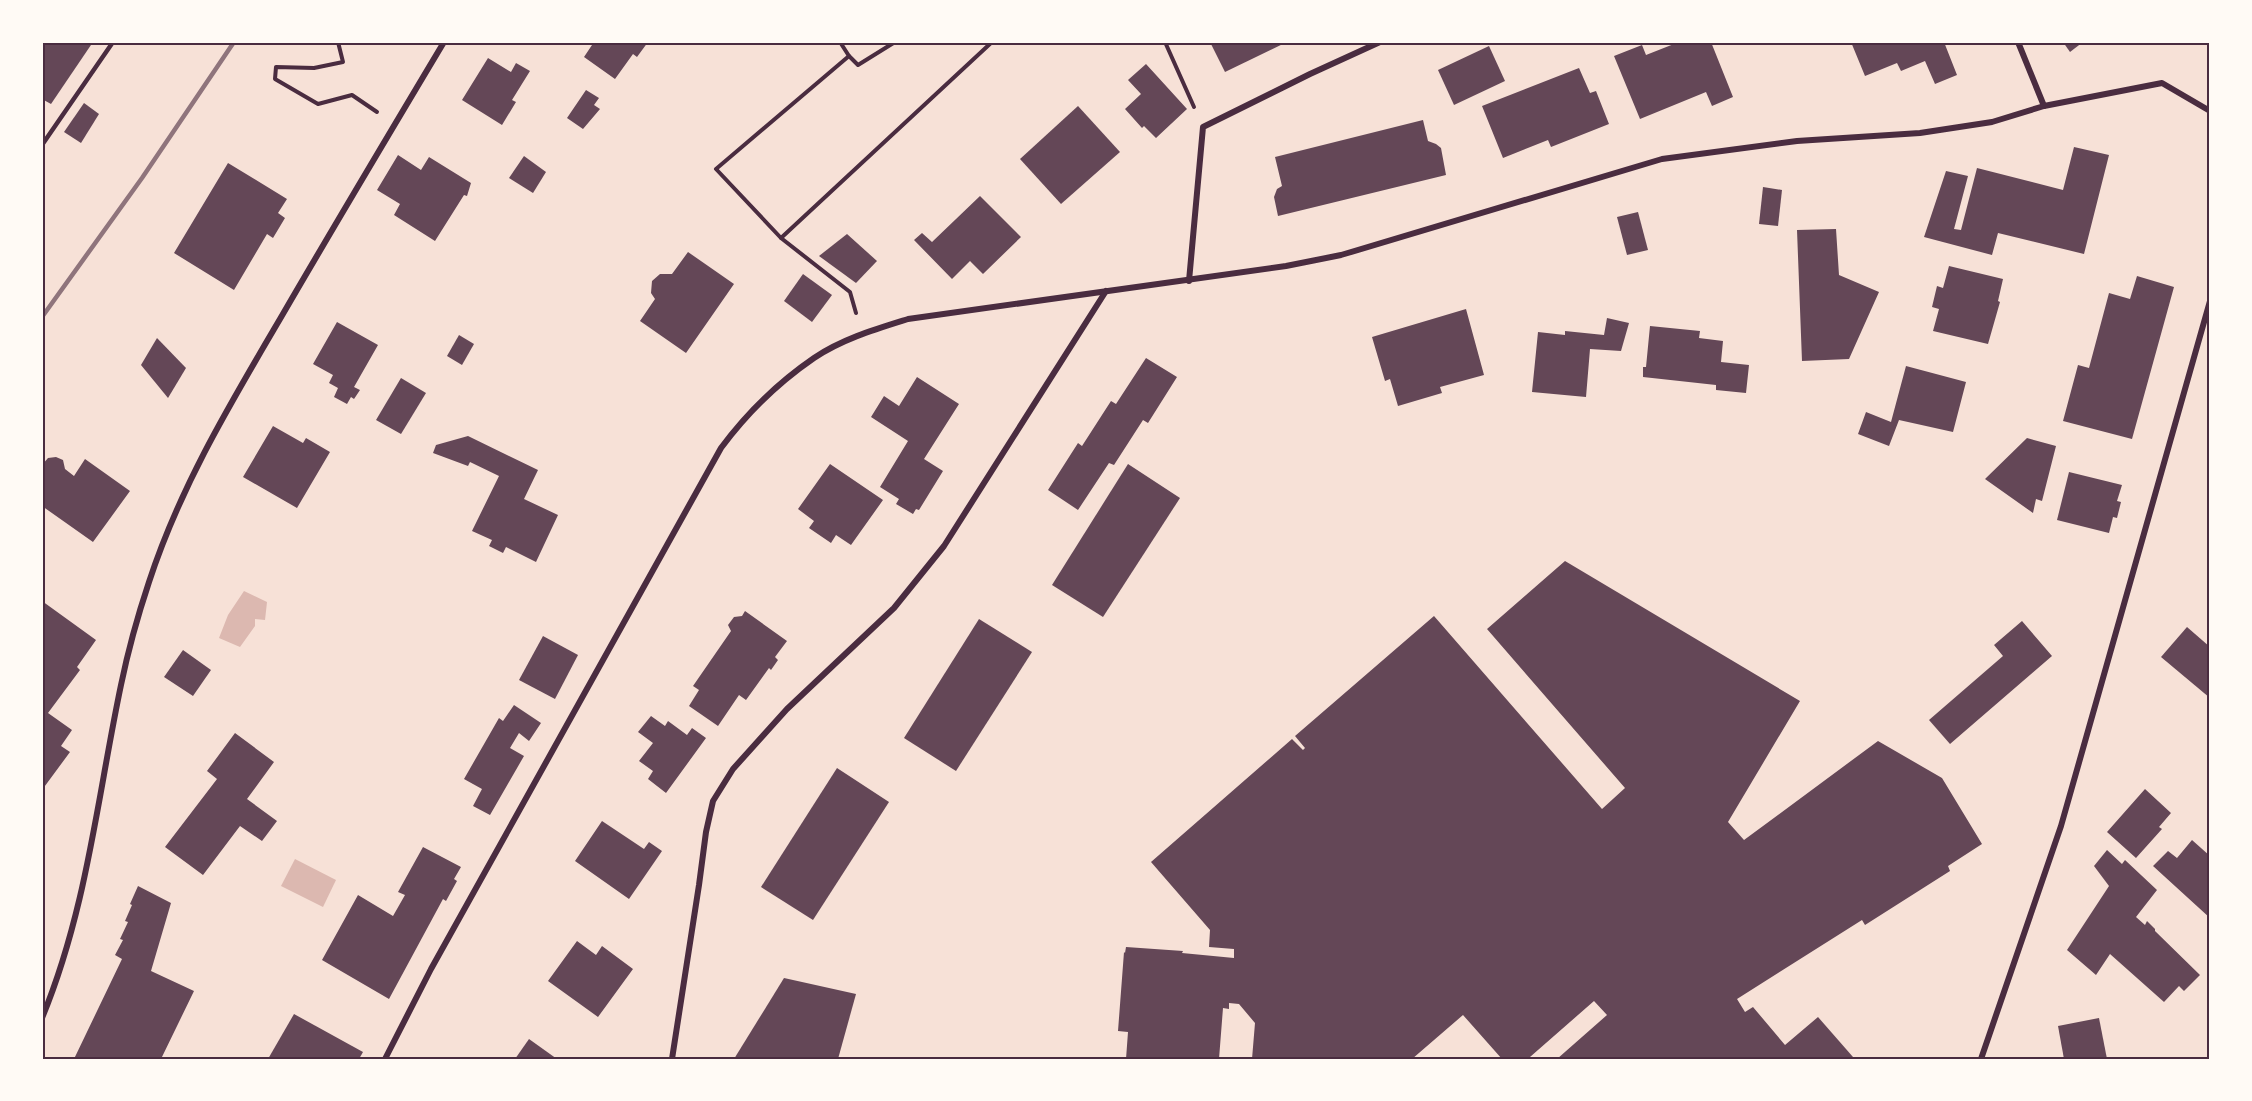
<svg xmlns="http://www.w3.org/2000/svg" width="2252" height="1101" font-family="'DM Sans',sans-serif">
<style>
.water{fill:#dcb8b0}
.building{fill:#644757}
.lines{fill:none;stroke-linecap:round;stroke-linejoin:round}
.path{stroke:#4a2c40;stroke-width:4}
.service{stroke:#4a2c40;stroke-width:4.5}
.minor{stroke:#4a2c40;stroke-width:6}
.rail{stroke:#8f747c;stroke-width:4.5}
.neatline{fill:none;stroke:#4a2c40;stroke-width:2}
</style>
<rect width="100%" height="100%" fill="#f7e1d7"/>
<!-- water -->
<g class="water">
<path d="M244,591L267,602L265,620L255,619V626L240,647L219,638L228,615Z"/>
<path d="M295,859L336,880L323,907L281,886Z"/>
</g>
<!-- building -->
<g class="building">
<path d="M45,42H93L51,104L42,99V47Z"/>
<path d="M594,42H648L637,57L633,54L615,79L584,57Z"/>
<path d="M1210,42H1287L1225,72Z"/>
<path d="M1679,42H1711L1733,97L1712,106L1706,92L1640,119L1614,56L1642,45L1646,55Z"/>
<path d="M1851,42H1944L1957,75L1935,84L1925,61L1901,71L1897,63L1865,76Z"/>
<path d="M2063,42H2083L2070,52Z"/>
<path d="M1489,46L1505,81L1454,105L1438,70Z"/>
<path d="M488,58L511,72L516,63L530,71L512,100L516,102L502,125L462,100Z"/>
<path d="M1146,64L1187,109L1156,138L1144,126L1142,128L1125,109L1141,94L1128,80Z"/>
<path d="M1579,68L1590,93L1596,91L1609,124L1551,147L1548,140L1503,158L1482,106Z"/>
<path d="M586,90L599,98L594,105L600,109L583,129L567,118Z"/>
<path d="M84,103L99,114L81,143L64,132Z"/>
<path d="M1078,106L1120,152L1061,204L1020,159Z"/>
<path d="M1423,120L1428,141L1436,144L1441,148L1446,175L1278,216L1274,197L1277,189L1282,186L1275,157Z"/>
<path d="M2074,147L2109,155L2084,254L1998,233L1992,255L1924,237L1946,171L1968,176L1954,229L1961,230L1977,168L2063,190Z"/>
<path d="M398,155L421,170L429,157L471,183L467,196L464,195L435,241L394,215L400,204L377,190Z"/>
<path d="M524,156L546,172L533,193L509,178Z"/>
<path d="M228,163L287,199L278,213L285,218L273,238L267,234L234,290L174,253Z"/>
<path d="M1763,187L1782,190L1778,226L1759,224Z"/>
<path d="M980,196L1021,237L983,274L970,261L952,279L914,240L922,233L932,242Z"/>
<path d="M1638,212L1648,250L1627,255L1617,217Z"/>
<path d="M1836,229L1839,275L1879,292L1849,359L1802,361L1797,230Z"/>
<path d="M847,234L877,261L856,283L819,256Z"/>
<path d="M688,252L734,284L686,353L640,321L655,299L651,293L652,281L660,274H672Z"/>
<path d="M1949,266L2003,279L1998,301L2000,302L1988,344L1933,331L1939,309L1932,307L1937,286L1943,288Z"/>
<path d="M803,274L832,295L812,322L784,301Z"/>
<path d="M2137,276L2174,287L2132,439L2063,421L2078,365L2089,368L2109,293L2130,299Z"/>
<path d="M1466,309L1484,375L1440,387L1442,393L1398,406L1390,379L1385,381L1372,337Z"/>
<path d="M1607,318L1629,323L1621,351L1590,349L1586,397L1532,392L1538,332L1565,335V331L1604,335Z"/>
<path d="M337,322L378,345L354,387L360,390L354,399L351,397L347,404L334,397L338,388L329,383L333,375L313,364Z"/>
<path d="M1650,326L1700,331L1699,338L1723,341L1721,362L1749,365L1746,393L1716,390V385L1643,377V367H1646Z"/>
<path d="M459,335L474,344L462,365L447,356Z"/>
<path d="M157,338L186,368L168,398L141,365Z"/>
<path d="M1146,358L1177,377L1148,423L1143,420L1114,465L1109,463L1078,510L1048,490L1078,443L1082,446L1111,401L1116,404Z"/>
<path d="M1906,366L1966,382L1953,432L1899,420L1889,446L1858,434L1866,412L1891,422Z"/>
<path d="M917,377L959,404L924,459L943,471L919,510L916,509L913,514L896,504L899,499L880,487L908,441L871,417L884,396L899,406Z"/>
<path d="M401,378L426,393L401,434L376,420Z"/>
<path d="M273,426L303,443L306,438L330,452L297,508L243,477Z"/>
<path d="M468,436L538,470L524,499L558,515L536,562L506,547L503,553L489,546L492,540L472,531L499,476L470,462L468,466L433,453L436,445Z"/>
<path d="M2027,438L2056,446L2042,501L2036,499L2033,513L1985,479Z"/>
<path d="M56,457L63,460L65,469L74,476L85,459L130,491L93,542L42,506V465L48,458Z"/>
<path d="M830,464L883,500L851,545L836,535L831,543L809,528L814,521L798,509Z"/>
<path d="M1128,464L1180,498L1103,617L1052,585Z"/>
<path d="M2069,472L2122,485L2117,501L2121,502L2117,518L2113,517L2109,533L2057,520Z"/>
<path d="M1565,561L1800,701L1728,822L1744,840L1878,741L1942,778L1982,844L1948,866L1950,871L1865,925L1862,920L1737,999L1745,1012L1753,1007L1785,1045L1818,1017L1853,1057L1850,1059H1557L1607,1015L1594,1001L1530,1057L1532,1059H1502L1463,1015L1412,1059H1252L1255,1023L1239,1004L1229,1003V1009L1223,1008L1219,1059H1126L1128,1032L1118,1031L1124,952L1125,953L1126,947L1183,951L1182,953L1234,958V949L1209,947L1210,930L1151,862L1292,739L1303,750L1305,748L1295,736L1434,616L1602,809L1625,788L1487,629Z"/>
<path d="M42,601L96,640L77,667L80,670L48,713L72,730L61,746L70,752L42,790Z"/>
<path d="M745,611L787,641L775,657L778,660L771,670L769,668L746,700L739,695L718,726L689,706L699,690L693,686L731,631L728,625L734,617L742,616Z"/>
<path d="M979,619L1032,652L956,771L904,738Z"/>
<path d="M2022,621L2052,656L1950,744L1929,720L2003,656L1994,645Z"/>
<path d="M2187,627L2210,647V698L2161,657Z"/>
<path d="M543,636L578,655L555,699L519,680Z"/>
<path d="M183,650L211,670L193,696L164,677Z"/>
<path d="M514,705L541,723L529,741L519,733L510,748L524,756L490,815L473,806L482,789L464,779L499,718L503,721Z"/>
<path d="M651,716L665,726L668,721L687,735L692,728L706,738L666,793L648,779L653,771L639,761L653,743L638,732Z"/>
<path d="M235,733L274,762L247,799L277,821L262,841L240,826L203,875L165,847L217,779L207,771Z"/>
<path d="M837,768L889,802L813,920L761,887Z"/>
<path d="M2145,789L2171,813L2159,827L2162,829L2136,858L2107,832Z"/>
<path d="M602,821L644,849L649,842L662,851L629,899L575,861Z"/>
<path d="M2192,840L2210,856V918L2153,866L2168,851L2177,858Z"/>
<path d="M423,847L461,867L454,879L457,881L446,901L443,899L389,999L322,960L358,895L393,916L405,895L398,892Z"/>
<path d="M2107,850L2122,864L2125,860L2157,890L2136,917L2145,925L2147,921L2155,929V931L2200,975L2184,991L2179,986L2164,1002L2110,954L2096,975L2067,950L2109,886L2094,866Z"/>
<path d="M138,886L171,903L151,971L194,991L161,1059H74L122,959L115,955L123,940L120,939L128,922L125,921L132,905L130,904Z"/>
<path d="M577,941L596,955L602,946L633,969L598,1017L548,981Z"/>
<path d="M784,978L856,994L838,1059H734Z"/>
<path d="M294,1014L363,1052L359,1059H268Z"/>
<path d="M2099,1018L2107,1059H2064L2058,1026Z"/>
<path d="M529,1039L557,1059H515Z"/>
</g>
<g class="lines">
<!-- path -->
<g class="path">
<path d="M338,42L343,62L314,68L276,67L275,79L318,104L352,95L377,112"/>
<path d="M840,42L849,56L858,65L895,42"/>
<path d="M1165,42L1194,107"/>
<path d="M781,238L716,169L849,56"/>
<path d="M856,313L850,292L781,238L992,42"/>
</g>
<!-- service -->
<path class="service" d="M42,145L113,42"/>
<!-- minor -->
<g class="minor">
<path d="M2018,42L2044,106"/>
<path d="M1189,281L1203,127L1310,74L1380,42"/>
<path d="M42,1018C87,909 97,799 121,685C128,651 138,615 149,582C180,487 230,404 280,319C334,226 389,134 444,42"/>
<path d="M385,1059L431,969L721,448C747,413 779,382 814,358C842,339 876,329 908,319L1286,266L1341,255L1662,159L1797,141L1920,133L1992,122L2044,106L2162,83L2210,111"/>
<path d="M672,1059L699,885L706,832L713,801L733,769L787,709L894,608L944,546L1106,291"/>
<path d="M1981,1059L2061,826L2210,301"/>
</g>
<!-- rail -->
<path class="rail" d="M42,317L142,178L234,42"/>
</g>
<!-- border -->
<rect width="2252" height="1101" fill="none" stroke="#fffaf5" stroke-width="87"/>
<rect x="44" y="44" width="2164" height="1014" class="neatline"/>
</svg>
